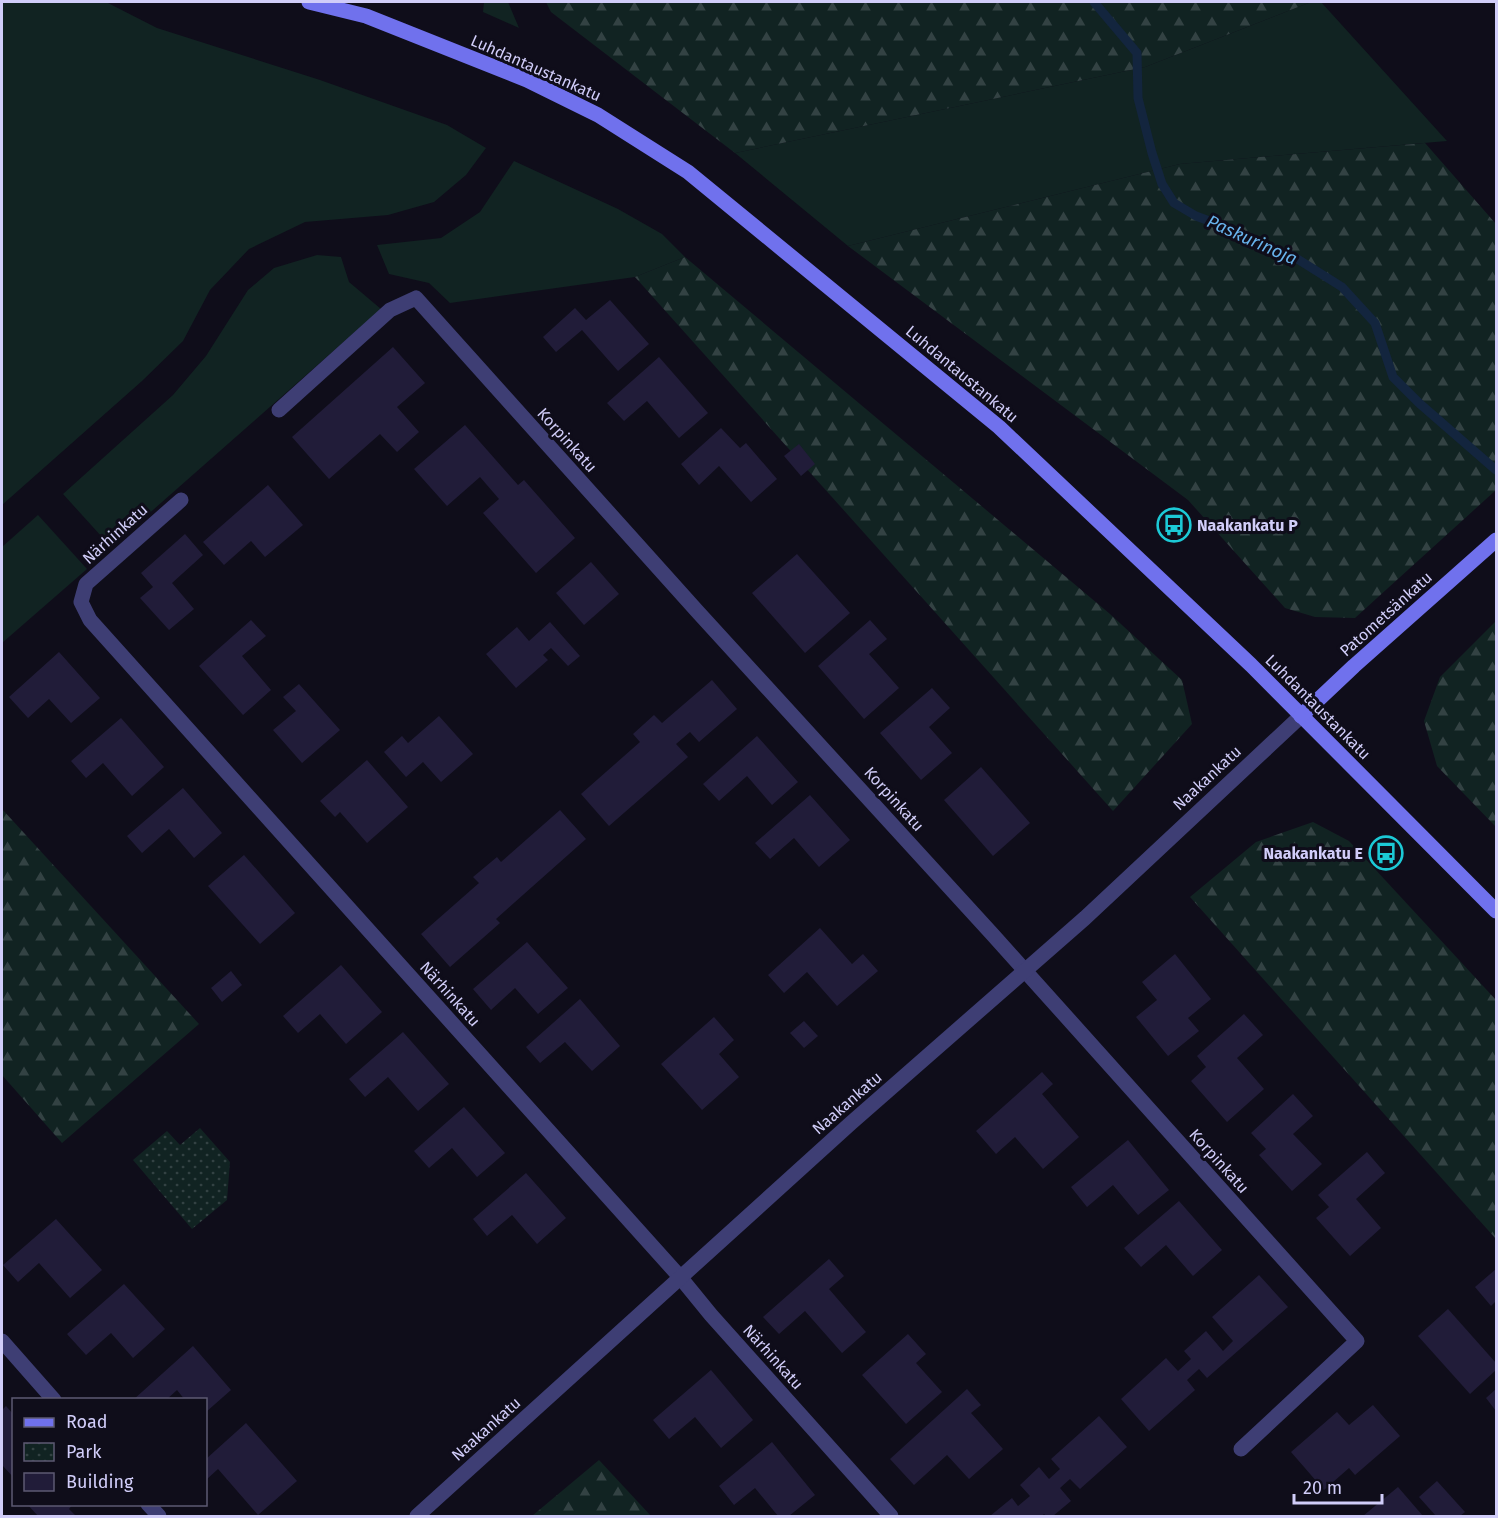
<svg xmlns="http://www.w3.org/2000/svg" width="1498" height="1518" font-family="'Fira Sans',sans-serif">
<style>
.grass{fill:#112322}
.forest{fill:url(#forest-firs)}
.park{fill:url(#park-dots)}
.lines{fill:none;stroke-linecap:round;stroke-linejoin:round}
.stream{stroke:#13253e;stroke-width:9}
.building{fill:#211c39}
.street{stroke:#3e3e74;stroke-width:15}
.secondary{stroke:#7071ed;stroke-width:15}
.labels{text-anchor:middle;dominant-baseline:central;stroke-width:6;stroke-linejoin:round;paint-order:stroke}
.street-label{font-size:16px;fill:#d1cdf9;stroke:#0f0d1a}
.poi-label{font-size:16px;font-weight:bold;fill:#d1cdf9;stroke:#0f0d1a;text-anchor:start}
.water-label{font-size:18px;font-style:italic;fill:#68b3ec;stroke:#0f0d1a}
</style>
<defs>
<pattern id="forest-firs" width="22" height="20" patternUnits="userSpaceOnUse" patternTransform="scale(1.5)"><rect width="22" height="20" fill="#112322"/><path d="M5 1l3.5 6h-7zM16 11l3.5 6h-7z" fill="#334243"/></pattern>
<pattern id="park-dots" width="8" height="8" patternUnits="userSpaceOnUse" patternTransform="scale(1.5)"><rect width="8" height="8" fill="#112322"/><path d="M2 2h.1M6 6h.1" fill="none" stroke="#334243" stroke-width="1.8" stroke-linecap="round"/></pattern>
</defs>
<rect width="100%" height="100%" fill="#0f0d1a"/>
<!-- grass -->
<g class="grass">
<path d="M2,2H106L157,28L320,80L447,125L486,148L466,175L434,202L388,215L305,222L249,249L210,290L183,341L142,381L2,505Z"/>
<path d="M484,2H508L519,28L483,12Z"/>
<path d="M1311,2H1321L1447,141L1180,164L848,246L735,153L1145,67Z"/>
<path d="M514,161L618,209L662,234L685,257L635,277L450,303L429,283L389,274L377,245L441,238L480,212Z"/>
<path d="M317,255L341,257L349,282L381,309L111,547L63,494L173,395L206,356L248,290L274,268Z"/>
<path d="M38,515L87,569L2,643V547Z"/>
</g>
<!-- forest -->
<g class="forest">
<path d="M546,2H1311L1145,67L735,153L551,12Z"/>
<path d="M1425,143L1496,224V490L1355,618L1315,617L1285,608L1188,500L848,246L1180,164Z"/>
<path d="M685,257L1110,614L1182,680L1192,724L1113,811L635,277Z"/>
<path d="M1496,621V827L1437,766L1424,721L1440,677Z"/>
<path d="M2,809L199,1024L62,1143L2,1075Z"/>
<path d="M1313,822L1349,841L1496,1000V1239L1190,897L1256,842Z"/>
<path d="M599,1460L651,1516H532Z"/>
</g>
<!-- park -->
<path class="park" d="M200,1128L230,1162L227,1200L192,1229L133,1160L167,1131L180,1145Z"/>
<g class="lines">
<!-- stream -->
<path class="stream" d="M1094,2L1137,53L1138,98L1152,153L1162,184L1174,203L1196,216L1233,230L1254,243L1291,255L1342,287L1375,323L1393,377L1419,403L1496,470"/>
</g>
<!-- building -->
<g class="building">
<path d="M610,300L649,344L618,371L582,330L556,352L543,337L575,308L586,320Z"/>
<path d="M393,347L425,383L397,407L419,432L397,452L380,434L329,479L292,437Z"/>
<path d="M659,357L708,413L679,438L647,401L624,421L607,403Z"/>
<path d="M465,425L518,485L524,480L575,538L536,573L483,513L499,499L480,477L447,506L414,469Z"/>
<path d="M721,428L740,448L746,443L777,479L751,502L719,466L699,485L681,464Z"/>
<path d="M799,444L815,464L801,476L784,456Z"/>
<path d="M268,485L303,525L265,557L251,541L224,565L203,542Z"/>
<path d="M185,534L203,555L172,583L194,609L169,630L140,598L153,587L141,573Z"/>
<path d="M797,554L850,613L805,653L752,593Z"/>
<path d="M591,562L619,594L584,625L556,593Z"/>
<path d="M251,620L266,636L242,656L271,690L243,715L199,666Z"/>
<path d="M870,620L887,639L869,654L899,688L864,719L818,666Z"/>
<path d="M550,622L580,656L568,666L551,648L543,655L548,660L516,688L486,654L517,627L529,641Z"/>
<path d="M59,652L100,698L71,723L49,699L28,718L9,697Z"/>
<path d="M712,680L737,709L699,742L690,732L676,744L688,757L609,826L581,794L640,742L633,734L654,715L662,723Z"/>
<path d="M299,684L340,730L302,763L273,730L296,711L283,697Z"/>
<path d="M932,688L950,708L929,727L952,753L921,780L880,733Z"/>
<path d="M439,716L473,754L441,782L423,762L406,777L384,752L402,736L408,743Z"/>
<path d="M121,718L164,767L132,796L103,763L86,778L71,761Z"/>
<path d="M757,736L798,782L772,805L747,776L719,801L703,784Z"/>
<path d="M367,760L408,807L367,843L340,812L335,817L320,801Z"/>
<path d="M981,767L1030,823L993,856L944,800Z"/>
<path d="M183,788L222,833L194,858L169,829L142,853L127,836Z"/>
<path d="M810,795L850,840L819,867L794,838L770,859L755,843Z"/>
<path d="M560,810L586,839L496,919L500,923L450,967L421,934L479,883L473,877L497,857L501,862Z"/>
<path d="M244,855L295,913L260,944L208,886Z"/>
<path d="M820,928L852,964L863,954L878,971L837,1006L807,972L784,993L768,975Z"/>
<path d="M527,942L568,988L538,1014L515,988L491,1010L473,989Z"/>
<path d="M1175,954L1211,999L1188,1018L1199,1031L1168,1056L1136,1017L1157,1000L1142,982Z"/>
<path d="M341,965L382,1012L346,1044L320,1014L298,1033L283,1016Z"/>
<path d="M231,971L242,985L222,1002L211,988Z"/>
<path d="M580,999L620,1046L592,1071L565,1042L540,1063L526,1047Z"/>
<path d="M1244,1014L1263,1035L1237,1058L1264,1089L1227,1122L1191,1081L1206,1067L1197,1056Z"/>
<path d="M714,1017L734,1040L719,1054L739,1077L702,1110L661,1064Z"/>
<path d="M804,1021L818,1036L804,1048L790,1033Z"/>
<path d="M403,1032L449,1084L418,1111L388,1077L365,1097L349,1079Z"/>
<path d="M1042,1072L1053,1084L1042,1094L1079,1137L1043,1169L1015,1137L996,1154L976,1131Z"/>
<path d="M1293,1094L1313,1116L1293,1134L1322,1164L1292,1191L1259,1155L1266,1149L1251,1133Z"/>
<path d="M464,1107L505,1153L477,1177L452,1148L429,1168L414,1151Z"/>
<path d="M1128,1140L1169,1190L1138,1215L1113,1185L1087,1207L1071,1187Z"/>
<path d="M1367,1152L1385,1173L1356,1199L1381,1228L1350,1256L1316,1218L1329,1207L1318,1195Z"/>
<path d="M526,1173L566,1218L537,1244L512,1215L487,1236L473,1219Z"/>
<path d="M1179,1201L1222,1250L1193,1276L1166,1245L1141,1267L1124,1248Z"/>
<path d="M56,1219L102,1270L70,1298L39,1263L18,1282L3,1265Z"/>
<path d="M829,1259L844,1276L829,1289L866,1332L842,1353L805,1311L779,1334L763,1317Z"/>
<path d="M1496,1269V1301L1491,1306L1475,1287Z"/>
<path d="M1259,1275L1288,1307L1207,1378L1199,1369L1187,1380L1195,1390L1149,1431L1121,1399L1166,1358L1178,1371L1191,1359L1184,1351L1206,1331L1223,1351L1233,1341L1212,1317Z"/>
<path d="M124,1284L165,1329L133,1358L111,1333L86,1355L67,1334Z"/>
<path d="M1448,1309L1496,1363V1370L1470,1394L1418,1336Z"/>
<path d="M908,1334L926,1354L916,1363L942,1392L906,1424L862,1375Z"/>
<path d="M193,1346L231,1390L206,1412V1400H185L177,1390L166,1400H133Z"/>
<path d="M711,1370L753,1420L721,1448L695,1417L669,1439L653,1420Z"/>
<path d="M967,1389L981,1405L971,1413L1003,1449L969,1479L947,1455L914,1485L890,1459Z"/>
<path d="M1496,1389V1411L1486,1398Z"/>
<path d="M1373,1405L1400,1436L1355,1475L1349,1468L1324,1490L1291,1452L1337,1412L1349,1425Z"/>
<path d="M6,1406L14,1415V1478L2,1465V1410Z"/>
<path d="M1099,1416L1127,1447L1080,1489L1070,1479L1060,1488L1071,1501L1053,1516H1046L1044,1514L1042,1516H990L1012,1498L1018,1506L1030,1496L1020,1485L1039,1467L1049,1479L1060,1469L1051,1459Z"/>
<path d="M246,1423L297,1481L258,1515L218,1469L206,1480V1459Z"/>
<path d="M772,1442L815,1495L789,1516H778L755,1488L734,1505L719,1486Z"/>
<path d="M1437,1481L1465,1512L1460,1516H1436L1419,1497Z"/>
<path d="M1398,1487L1423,1516H1363Z"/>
<path d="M27,1504H73L69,1509L76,1516H38Z"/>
</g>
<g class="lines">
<!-- street -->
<g class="street">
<path d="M279,410L390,310L416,298L697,611L993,935L1357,1341L1241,1449"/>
<path d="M181,500L86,584L81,602L90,620L680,1277L711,1315L891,1516"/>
<path d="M2,1341L54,1400"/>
<path d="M148,1504L159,1516"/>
<path d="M417,1516L851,1123L1085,918L1301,716"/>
</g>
<!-- secondary -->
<g class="secondary">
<path d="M309,2L366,16L527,80L598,115L688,172L999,427L1251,665L1496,911"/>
<path d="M1301,716L1354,666L1496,540"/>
</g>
</g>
<!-- icons -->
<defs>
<g id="bus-ring" transform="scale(1.725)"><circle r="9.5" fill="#0f0d1a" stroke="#1cc9d6" stroke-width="1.5"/><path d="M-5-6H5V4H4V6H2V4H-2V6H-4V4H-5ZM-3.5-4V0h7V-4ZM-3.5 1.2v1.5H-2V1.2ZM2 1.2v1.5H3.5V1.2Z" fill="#1cc9d6"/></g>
</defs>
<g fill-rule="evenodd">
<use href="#bus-ring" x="1174" y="525"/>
<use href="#bus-ring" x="1386" y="853"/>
</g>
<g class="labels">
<!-- street labels -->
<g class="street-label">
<text transform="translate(536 68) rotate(24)">Luhdantaustankatu</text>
<text transform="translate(962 374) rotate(40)">Luhdantaustankatu</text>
<text transform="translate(567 440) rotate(48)">Korpinkatu</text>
<text transform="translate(115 534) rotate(-42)">Närhinkatu</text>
<text transform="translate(1386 614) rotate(-42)">Patometsänkatu</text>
<text transform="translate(1318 707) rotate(45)">Luhdantaustankatu</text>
<text transform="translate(1207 778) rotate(-43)">Naakankatu</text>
<text transform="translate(894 799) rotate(48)">Korpinkatu</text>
<text transform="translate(450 994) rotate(48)">Närhinkatu</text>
<text transform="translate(847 1103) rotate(-41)">Naakankatu</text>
<text transform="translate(1219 1161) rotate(48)">Korpinkatu</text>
<text transform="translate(773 1357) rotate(48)">Närhinkatu</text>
<text transform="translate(486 1429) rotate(-42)">Naakankatu</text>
</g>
<!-- poi labels -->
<g class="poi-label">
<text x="1197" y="525">Naakankatu P</text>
<text x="1363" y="853" text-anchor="end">Naakankatu E</text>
</g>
<!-- water labels -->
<g class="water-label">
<text transform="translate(1252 240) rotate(24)">Paskurinoja</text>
</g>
</g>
<!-- border -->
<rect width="1498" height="1518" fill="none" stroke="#d1cdf9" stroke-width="6"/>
<!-- legend -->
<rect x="12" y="1398" width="195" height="108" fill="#0f0d1a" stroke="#5d5a73" stroke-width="1.5"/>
<rect x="24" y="1418" width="30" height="9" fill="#7071ed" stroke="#5d5a73" stroke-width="1.5"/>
<text x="66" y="1428" font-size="18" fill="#d1cdf9">Road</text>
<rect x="24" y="1443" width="30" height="18" fill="url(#park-dots)" stroke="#5d5a73" stroke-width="1.5"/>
<text x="66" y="1458" font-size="18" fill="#d1cdf9">Park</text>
<rect x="24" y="1473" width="30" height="18" fill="#211c39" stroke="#5d5a73" stroke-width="1.5"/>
<text x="66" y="1488" font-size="18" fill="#d1cdf9">Building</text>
<!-- scale -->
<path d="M1294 1494v9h88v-9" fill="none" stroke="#d1cdf9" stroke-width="3"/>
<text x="1303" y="1494" font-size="18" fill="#d1cdf9" stroke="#0f0d1a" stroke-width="4.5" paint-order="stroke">20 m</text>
</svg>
